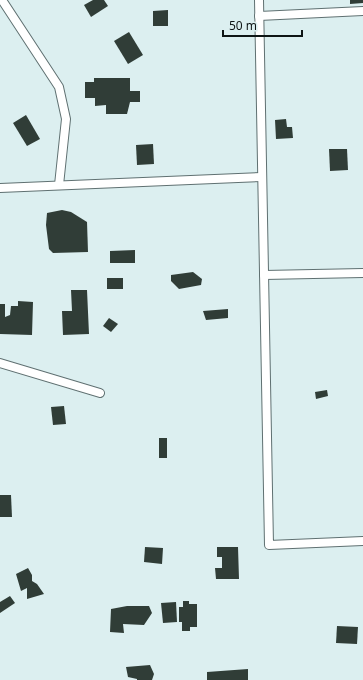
<svg xmlns="http://www.w3.org/2000/svg" width="363" height="680" font-family="'Noto Sans',sans-serif">
<style>
.building{fill:#303d37}
.lines{fill:none;stroke-linecap:round;stroke-linejoin:round}
.street-casing{stroke:#5f7071;stroke-width:10}
.street{stroke:#fff;stroke-width:8}
</style>
<rect width="100%" height="100%" fill="#dceff0"/>
<!-- building -->
<g class="building">
<path d="M93,0H104L108,6L91,17L84,5Z"/>
<path d="M350,0H363V3L350,4Z"/>
<path d="M168,10V26H153V11Z"/>
<path d="M129,32L143,55L128,64L114,41Z"/>
<path d="M94,78H130V91H140V102H130L127,114H106V105L95,106V98H85V82H94Z"/>
<path d="M26,115L40,139L27,146L13,123Z"/>
<path d="M286,119L287,127H292L293,138L276,139L275,120Z"/>
<path d="M153,144L154,164L137,165L136,145Z"/>
<path d="M329,149H347L348,170L330,171Z"/>
<path d="M62,210L71,212L87,222L88,252L53,253L49,249L46,225L47,213Z"/>
<path d="M135,250V263H110V251Z"/>
<path d="M193,272L202,279L201,285L179,289L171,281V275Z"/>
<rect x="107" y="278" width="16" height="11"/>
<path d="M71,290H87L89,334L63,335L62,311H72Z"/>
<path d="M18,301L33,302L32,335L0,334V304H5V317L10,315L11,306H18Z"/>
<path d="M228,309V318L206,320L203,311Z"/>
<path d="M109,318L118,324L111,332L103,326Z"/>
<path d="M327,390L328,396L316,399L315,392Z"/>
<path d="M64,406L66,424L53,425L51,407Z"/>
<rect x="159" y="438" width="8" height="20"/>
<path d="M0,495H11L12,517H0Z"/>
<path d="M145,547L163,548L162,564L144,562Z"/>
<path d="M217,547H238L239,579H216L215,568H222V557H217Z"/>
<path d="M28,568L32,575V581L37,584L44,594L27,599V588L21,591L16,574Z"/>
<path d="M10,596L15,603L0,613V602Z"/>
<path d="M183,601H189V604H197V627H190V631H182V622H179V607H183Z"/>
<path d="M176,602L177,622L163,623L161,603Z"/>
<path d="M127,606H149L152,613L144,625L123,624L124,633L110,632L111,609Z"/>
<path d="M337,626L358,627L357,644L336,643Z"/>
<path d="M150,665L154,674L152,680H137V679L128,677L126,667Z"/>
<path d="M248,669V680H207V672Z"/>
</g>
<g class="lines">
<!-- street casing -->
<g class="street-casing">
<g id="street">
<path d="M2,0L59,87L66,119L59,185"/>
<path d="M259,0L269,545L363,541"/>
<path d="M259,16L363,11"/>
<path d="M0,188L262,177"/>
<path d="M264,275L363,273"/>
<path d="M0,363L100,393"/>
</g>
</g>
<!-- street -->
<use href="#street" class="street"/>
</g>
<!-- scale -->
<path d="M223 30v6h79v-6" fill="none" stroke="#0e1515" stroke-width="2"/>
<text x="229" y="30" font-size="12" fill="#0e1515" stroke="#dceff0" stroke-width="3" paint-order="stroke">50 m</text>
</svg>
